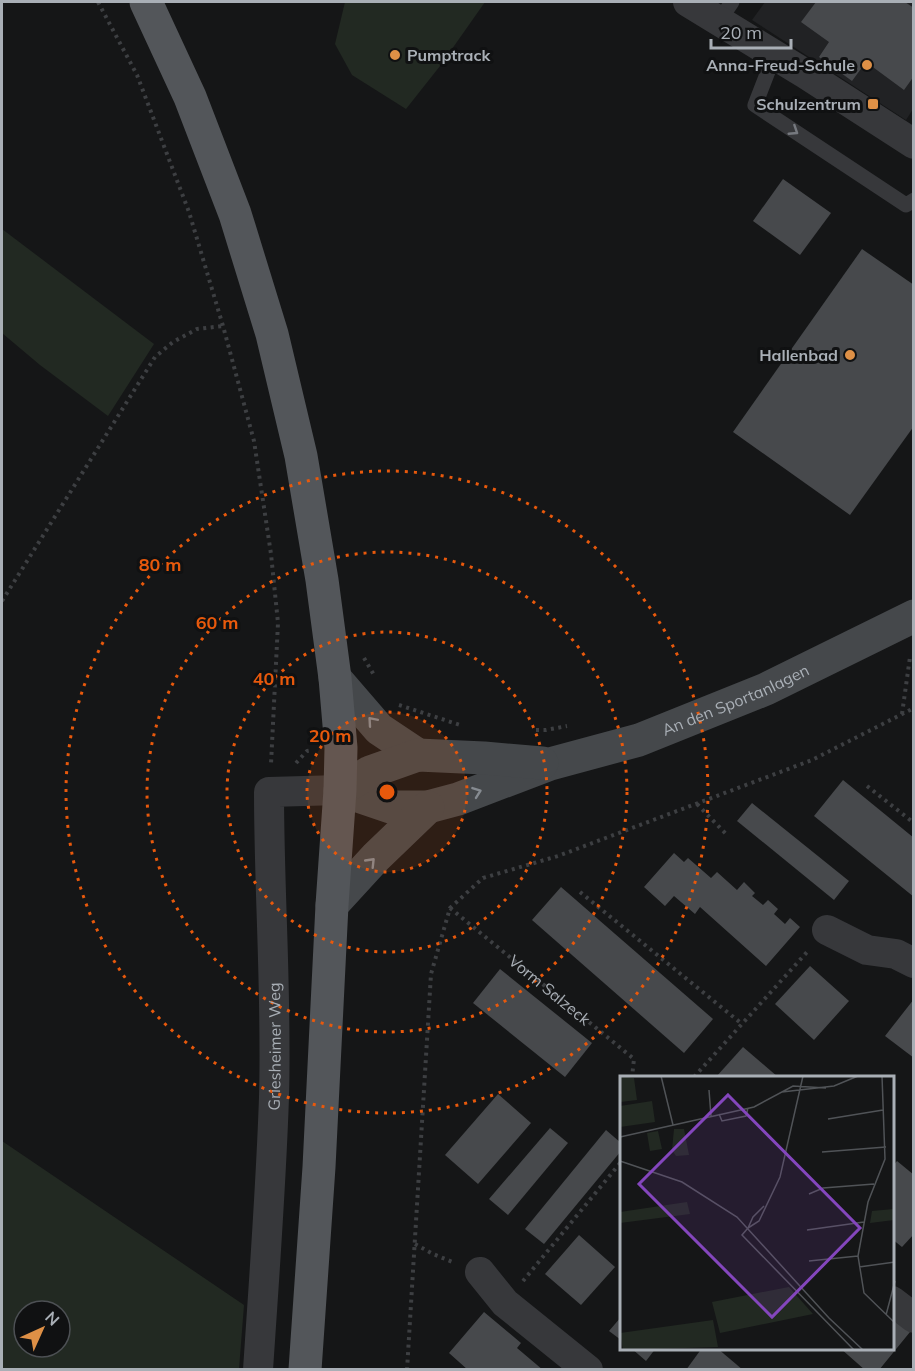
<svg xmlns="http://www.w3.org/2000/svg" width="915" height="1371" font-family="Mulish,sans-serif">
<style>
.built{fill:#212224}
.green{fill:#222922;fill-rule:evenodd}
.building{fill:#47494c}
.lines{fill:none;stroke-linecap:round;stroke-linejoin:round}
.path{stroke:#3d3f42;stroke-width:4;stroke-dasharray:3 4.5;stroke-linecap:butt}
.service{stroke:#37383b;stroke-width:15}
.minor{stroke:#37383b;stroke-width:30}
.secondary{stroke:#45484b;stroke-width:33}
.primary{stroke:#53565a;stroke-width:33}
.oneway{stroke:#76797f}
.oneway2{stroke:#868b91}
.ring{fill:none;stroke:#e8590c;stroke-width:3;stroke-dasharray:3 6}
.poi-dot{fill:#de9046;stroke:#101112;stroke-width:2}
.labels{text-anchor:middle;dominant-baseline:central;stroke-width:6;stroke-linejoin:round;paint-order:stroke}
.poi-label{font-size:16px;font-weight:bold;fill:#a9afb6;stroke:#101112;text-anchor:end}
.street-label{font-size:16px;fill:#a9afb6;stroke:#101112}
.inset-road{fill:none;stroke:#505357;stroke-width:1.5}
.view{fill:#8446bd;fill-opacity:0.15;stroke:#8446bd;stroke-width:3}
.inset-edge{fill:none;stroke:#a9afb6;stroke-width:3}
.centre{fill:#e8590c;stroke:#101112;stroke-width:3}
.ring-label{font-size:18px;text-anchor:middle;font-weight:bold;fill:#e8590c;stroke:#101112;stroke-width:6;stroke-linejoin:round;paint-order:stroke}
</style>
<rect width="100%" height="100%" fill="#151617"/>
<!-- built -->
<path class="built" d="M765,2H913V109L906,120L752,20Z"/>
<!-- green -->
<g class="green">
<path d="M345,2H485L440,66L406,109L352,75L335,44Z"/>
<path d="M2,229L154,344L108,416L40,365L2,333Z"/>
<path d="M2,1141L244,1305L239,1369H2ZM24,1311H60V1347H24Z"/>
</g>
<!-- building -->
<g class="building">
<path d="M816,2H905L914,8V76L904,90L866,62L852,81L819,57L829,42L801,22Z"/>
<path d="M783,179L831,213L800,255L753,221Z"/>
<path d="M862,249L914,285V426L850,515L733,432Z"/>
<path d="M843,780L914,838V897L814,816Z"/>
<path d="M752,803L849,881L834,900L737,821Z"/>
<path d="M674,853L684,862L688,858L711,878L717,872L737,890L744,882L755,893L752,896L763,905L768,900L778,909L774,914L785,924L790,918L800,927L766,966L700,907L695,914L674,896L665,906L644,887Z"/>
<path d="M561,887L713,1019L684,1053L532,920Z"/>
<path d="M810,966L849,1001L814,1040L775,1004Z"/>
<path d="M500,969L592,1043L565,1077L473,1003Z"/>
<path d="M914,999V1058L885,1036Z"/>
<path d="M743,1047L778,1077H716Z"/>
<path d="M498,1094L531,1123L478,1184L445,1155Z"/>
<path d="M550,1128L568,1143L508,1215L489,1199Z"/>
<path d="M606,1130L621,1143V1151L544,1244L525,1229Z"/>
<path d="M897,1161L914,1175V1234L902,1247L892,1239V1167Z"/>
<path d="M579,1235L615,1267L581,1305L545,1274Z"/>
<path d="M484,1312L521,1343L517,1348L543,1370H468L449,1353Z"/>
<path d="M621,1317V1340L609,1331Z"/>
<path d="M892,1317L910,1332L879,1370H865L840,1348H892Z"/>
<path d="M631,1348H656L646,1361Z"/>
<path d="M702,1348H717L743,1370H686Z"/>
</g>
<g class="lines">
<!-- path -->
<g class="path">
<path d="M98,2L137,75L189,212L223,326L254,441L271,554L278,623L271,764"/>
<path d="M2,601L155,357L173,342L197,329L223,326"/>
<path d="M364,658L374,675"/>
<path d="M399,705L460,725"/>
<path d="M902,714L910,657"/>
<path d="M536,730H546L567,726"/>
<path d="M296,763L307,751L313,750"/>
<path d="M867,786L914,823"/>
<path d="M697,804L727,835"/>
<path d="M580,892L742,1024"/>
<path id="s1" d="M450,908L634,1059L632,1077"/>
<path d="M694,1077L808,951"/>
<path d="M415,1244L433,1254L455,1263"/>
<path d="M523,1281L621,1162"/>
<path d="M407,1370L431,974L450,908L483,878L558,856L812,760L914,708"/>
</g>
<!-- service -->
<g class="service">
<path d="M719,21L732,2"/>
<path d="M774,56L755,105L906,205L914,200"/>
</g>
<!-- minor -->
<g class="minor">
<path d="M688,2L804,73L914,144"/>
<path d="M827,930L867,950L896,954L914,963"/>
<path d="M480,1272L505,1303L588,1370"/>
<path d="M892,1301L914,1318"/>
<path id="s2" d="M258,1370C264,1279 271,1188 274,1097C277,995 269,894 269,792L340,790"/>
</g>
<!-- secondary -->
<g class="secondary">
<path d="M335,678L379,729L418,755"/>
<path id="s3" d="M340,790L390,807H428L458,799L550,764L639,740L766,689L914,616"/>
<path d="M340,790L370,772L418,755L484,758L542,763"/>
<path d="M332,905L376,857L428,807"/>
</g>
<!-- primary -->
<path class="primary" d="M146,2L190,97L235,214L272,334L301,456L322,580L335,678L341,748L340,790L332,905L319,1167L305,1370"/>
</g>
<!-- one-way arrows -->
<defs><path id="oneway-chevron" d="M-2-3.5L2.5 0L-2 3.5" fill="none" stroke-width="1.6" stroke-linecap="round" stroke-linejoin="round" transform="scale(1.5)"/></defs>
<use class="oneway" href="#oneway-chevron" transform="translate(794 131) rotate(33)"/>
<g class="oneway2">
<use href="#oneway-chevron" transform="translate(372 721) rotate(-131)"/>
<use href="#oneway-chevron" transform="translate(477 792) rotate(-20)"/>
<use href="#oneway-chevron" transform="translate(371 862) rotate(-46)"/>
</g>
<!-- distance rings -->
<circle cx="387" cy="792" r="80" fill="#e8590c" fill-opacity=".12"/>
<g class="ring">
<circle cx="387" cy="792" r="80"/>
<circle cx="387" cy="792" r="160"/>
<circle cx="387" cy="792" r="240"/>
<circle cx="387" cy="792" r="321"/>
</g>
<!-- markers -->
<g class="poi-dot">
<circle cx="395" cy="55" r="6"/>
<circle cx="867" cy="65" r="6"/>
<rect x="867" y="98" width="12" height="12" rx="3"/>
<circle cx="850" cy="355" r="6"/>
</g>
<g class="labels">
<!-- poi labels -->
<g class="poi-label">
<text x="407" y="55" text-anchor="start">Pumptrack</text>
<text x="855" y="65">Anna-Freud-Schule</text>
<text x="861" y="104">Schulzentrum</text>
<text x="838" y="355">Hallenbad</text>
</g>
<!-- street labels -->
<g class="street-label">
<text stroke="none"><textPath href="#s3" startOffset="417">An den Sportanlagen</textPath></text>
<text stroke="none"><textPath href="#s1" startOffset="129">Vorm Salzeck</textPath></text>
<text stroke="none"><textPath href="#s2" startOffset="324">Griesheimer Weg</textPath></text>
</g>
</g>
<!-- overview -->
<g transform="translate(620 1076)">
<rect width="274" height="274" fill="#151617"/>
<path d="M0,0L14,2L17,24L0,26ZM32,25L35,46L0,51V30ZM54,53H64L69,79L56,80L52,74ZM38,55L42,73L30,75L27,57ZM67,126L70,138L0,147V136ZM274,133V144L250,147L252,135ZM169,211L193,238L100,257L92,226ZM93,244L98,271L3,274L0,257Z" fill="#222922"/>
<path class="inset-road" d="M41,0L53,49M262,0L265,83L248,126L238,180L244,217L275,247M89,14L91,40M162,16L214,10L238,0M99,38L102,45L126,40L128,32M208,43L263,34M0,61L134,31L173,10L206,12M202,76L266,71M0,85L62,106L117,141L209,242L243,274M189,118L203,112L254,108M128,152L122,159L234,274M128,152L139,145L160,101L183,0M128,152L133,141L144,130M187,154L244,146M189,185L238,180M239,191L275,186M266,239L275,205"/>
<path class="view" d="M108,19L240,152L152,241L19,108Z"/>
<rect width="274" height="274" class="inset-edge"/>
</g>
<circle cx="387" cy="792" r="9" class="centre"/>
<g class="ring-label">
<text x="160" y="571">80 m</text>
<text x="217" y="629">60 m</text>
<text x="274" y="685">40 m</text>
<text x="330" y="742">20 m</text>
</g>
<!-- border -->
<rect width="915" height="1371" fill="none" stroke="#a9afb6" stroke-width="6"/>
<!-- north arrow -->
<g transform="translate(42 1329) rotate(45)"><circle r="28" fill="#101112" stroke="#4d5054" stroke-width="1.5"/>
<path d="M0-4.5L10 22L0 15L-10 22Z" fill="#de9046"/>
<text y="-9" font-size="16" font-weight="bold" text-anchor="middle" fill="#a9afb6">N</text>
</g>
<!-- scale -->
<path d="M711 39v9h80v-9" fill="none" stroke="#a9afb6" stroke-width="3"/>
<text x="720" y="39" font-size="18" fill="#a9afb6" stroke="#101112" stroke-width="4.5" paint-order="stroke">20 m</text>
</svg>
